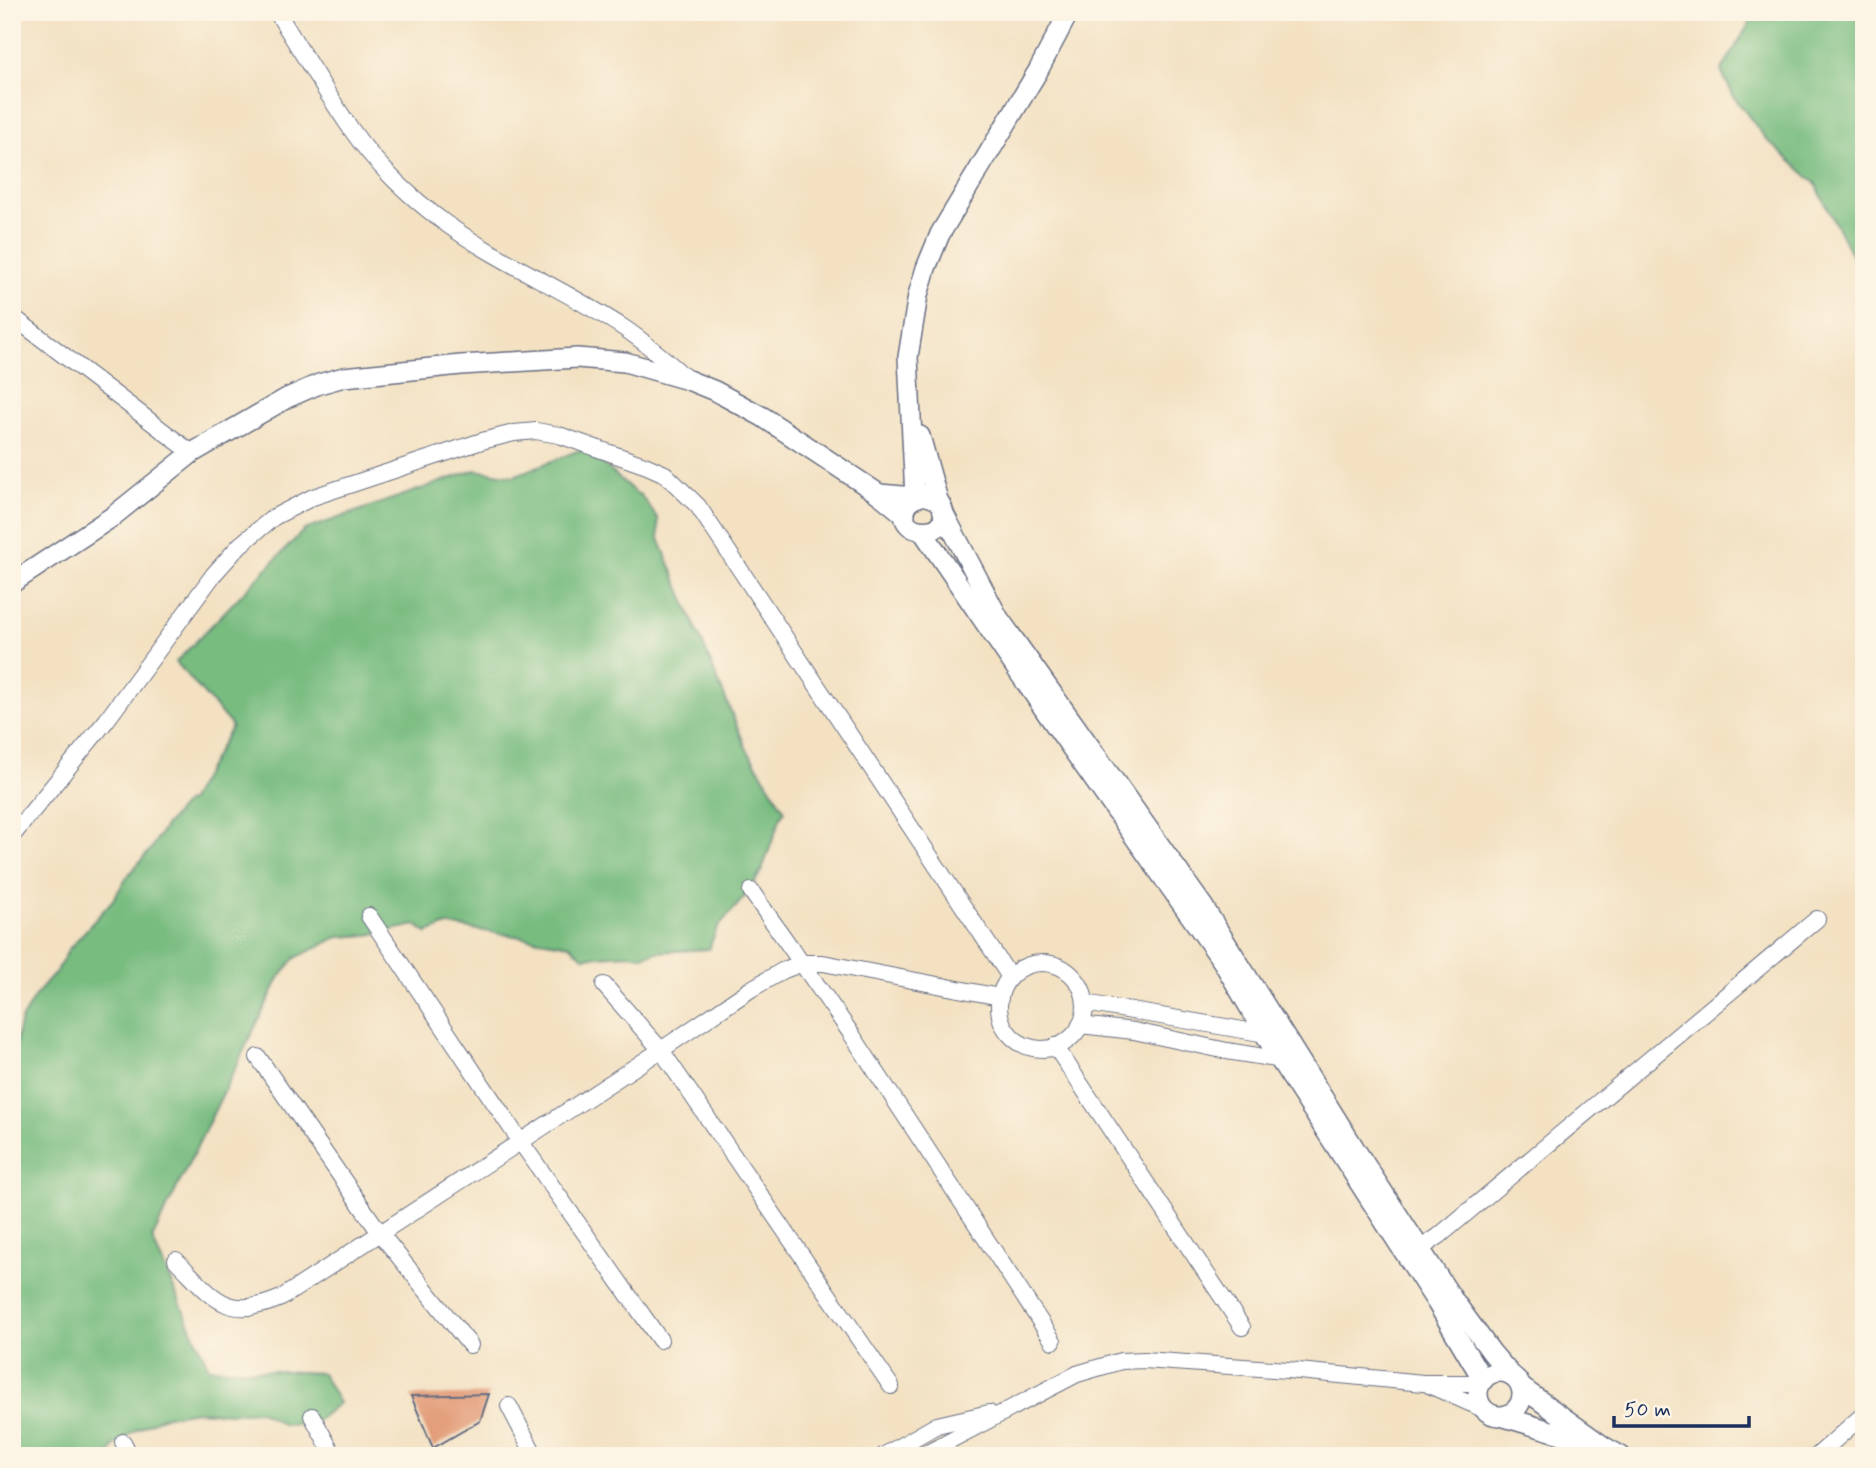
<svg xmlns="http://www.w3.org/2000/svg" width="1876" height="1468" font-family="Mynerve,sans-serif">
<style>
.forest{fill:#78bc80;stroke:#4a766f;stroke-width:2}
.building{fill:#df916a}
.lines{fill:none;stroke-linecap:round;stroke-linejoin:round}
.minor-casing{stroke:#676d81;stroke-width:18}
.tertiary-casing{stroke:#676d81;stroke-width:22}
.minor{stroke:#fff;stroke-width:16}
.tertiary{stroke:#fff;stroke-width:19}
</style>
<rect width="100%" height="100%" fill="#fcf5e5"/>
<filter id="ink" filterUnits="userSpaceOnUse"><feTurbulence type="fractalNoise" baseFrequency=".0143" numOctaves="2"/><feDisplacementMap in="SourceGraphic" scale="14" xChannelSelector="R" yChannelSelector="G"/><feConvolveMatrix kernelMatrix="1 2 1 2 8 2 1 2 1" color-interpolation-filters="sRGB"/></filter>
<filter id="wash" filterUnits="userSpaceOnUse"><feTurbulence type="fractalNoise" baseFrequency=".00686" numOctaves="4" result="noise"/><feDisplacementMap in="SourceGraphic" scale="28" xChannelSelector="R" yChannelSelector="G"/><feGaussianBlur stdDeviation="1.57" result="paint"/><feColorMatrix in="noise" values="0 0 0 0 0 0 0 0 0 0 0 0 0 0 0 0 0 1.4 0 .05"/><feComposite in="paint" operator="in"/></filter>
<g filter="url(#wash)">
<rect width="100%" height="100%" fill="#f3e1c2"/>
<!-- forest -->
<g class="forest">
<path d="M1751,12H1864V269L1854,260L1815,183L1767,140L1734,97L1721,71L1749,24Z"/>
<path d="M585,448L637,494H640L658,519L659,539L746,748L785,811L781,816L762,870L748,893L717,928L709,949L656,952L642,956L628,954L583,957L570,945L447,925L427,933L416,925L368,935L338,937L295,958L279,978L152,1239L209,1368L322,1373L339,1403L314,1423L284,1425L260,1411L230,1413L196,1411L162,1417L136,1430L114,1446L109,1456H12V1058L21,1020L35,996L56,972L69,949L112,901L130,873L151,849L165,826L186,802H189L232,726L176,662L304,530L475,470L514,476Z"/>
</g>
<g id="blocks">
<!-- building -->
<path class="building" d="M489,1394L480,1421L433,1448L411,1396Z"/>
</g>
</g>
<g filter="url(#ink)">
<use href="#blocks" fill-opacity="0" stroke="#676d81" stroke-width="2"/>
<g class="lines">
<!-- minor casing -->
<g class="minor-casing">
<g id="minor">
<path d="M277,12C301,51 325,91 351,129C375,164 411,198 445,223C501,263 566,290 624,328C646,343 666,360 686,378"/>
<path d="M12,316L192,453"/>
<path d="M12,836L106,721L214,574L240,545L274,517L313,497L482,441L514,433L536,431L559,435L647,466L665,474L698,506L1010,977"/>
<path d="M751,891L850,1032L1053,1341"/>
<path d="M369,916L520,1141L660,1340"/>
<circle cx="1042" cy="1006" r="43"/>
<path d="M604,985L661,1050L891,1386"/>
<path d="M1085,1003L1272,1035"/>
<path d="M1080,1025L1134,1031L1227,1051L1288,1061"/>
<path d="M1055,1046L1242,1327"/>
<path d="M258,1057L380,1233L470,1345"/>
<path d="M1420,1249L1439,1236L1817,919"/>
<path d="M176,1260C213,1297 226,1322 281,1298L661,1050L751,989L784,970L803,963H823L1000,997"/>
<path d="M1429,1385L1483,1409"/>
<path d="M509,1406L535,1456"/>
<path d="M312,1416L334,1456"/>
<path d="M123,1442L130,1456"/>
<path d="M883,1456L937,1425L989,1413"/>
<path d="M920,1456L1077,1374L1121,1361L1144,1360L1288,1370L1423,1383H1481"/>
<path d="M1817,1456L1864,1414"/>
</g>
</g>
<!-- tertiary casing -->
<g class="tertiary-casing">
<g id="tertiary">
<path d="M920,436L938,500C966,542 881,539 911,500L924,495L938,500"/>
<path d="M879,494L915,497L908,357L918,295L926,268L940,234L1038,71L1069,12"/>
<path d="M943,512L998,617L1203,906L1357,1152L1452,1298L1492,1353L1511,1375"/>
<path d="M923,532L1048,715L1223,962L1280,1060L1437,1303L1483,1380"/>
<path d="M12,583L112,517L192,453L287,398L319,384L344,377L461,365L577,358L625,362L688,380L715,391L763,417L879,494L905,515"/>
<circle cx="1500" cy="1394" r="22"/>
<path d="M1521,1387L1603,1446L1621,1456"/>
<path d="M1504,1417L1588,1442"/>
</g>
</g>
<!-- minor -->
<use href="#minor" class="minor"/>
<!-- tertiary -->
<use href="#tertiary" class="tertiary"/>
</g>
</g>
<!-- margin -->
<rect width="1876" height="1468" fill="none" stroke="#fcf5e5" stroke-width="42"/>
<!-- scale -->
<path d="M1614 1416v10h135v-10" fill="none" stroke="#1b2f5e" stroke-width="3.5"/>
<text x="1624" y="1416" font-size="21" fill="#1b2f5e" stroke="#fcf5e5" stroke-width="5" paint-order="stroke">50 m</text>
</svg>
